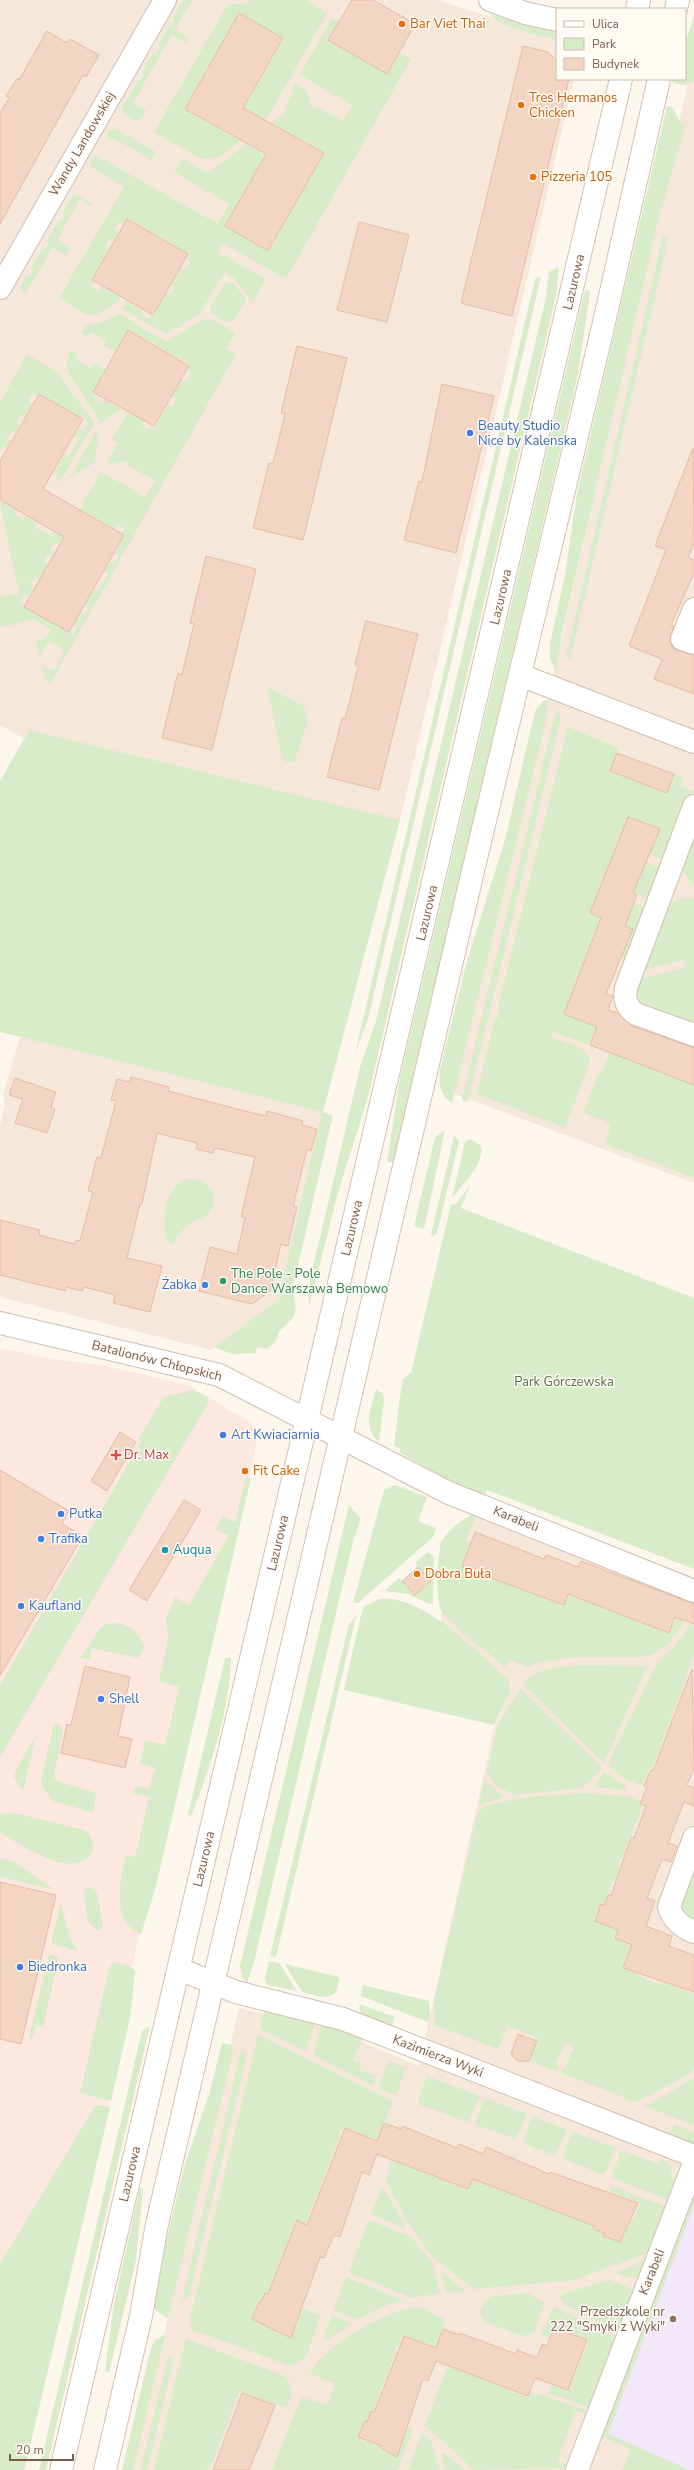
<svg xmlns="http://www.w3.org/2000/svg" width="694" height="2470" font-family="'Nunito Sans',sans-serif">
<style>
.residential{fill:#f5e8da}
.commercial{fill:#fde8e0}
.education{fill:#f3e8fa}
.green{fill:#d8ecc9}
.building{fill:#f3d5c3;stroke:#e6bba3}
.lines{fill:none;stroke-linecap:round;stroke-linejoin:round}
.minor-casing{stroke:#d1beb0;stroke-width:24}
.secondary-casing{stroke:#d6c0b0;stroke-width:24}
.minor{stroke:#fff;stroke-width:22}
.secondary{stroke:#fff;stroke-width:22}
.food-dot{fill:#e8710a;stroke:#fffaf3;stroke-width:1.5}
.shop-dot{fill:#3f7fe0;stroke:#fffaf3;stroke-width:1.5}
.leisure-dot{fill:#2e9e5b;stroke:#fffaf3;stroke-width:1.5}
.health-dot{fill:#e0444e;stroke:#fffaf3;stroke-width:1.5}
.culture-dot{fill:#0f9aa8;stroke:#fffaf3;stroke-width:1.5}
.education-dot{fill:#8d6e63;stroke:#fffaf3;stroke-width:1.5}
.labels{text-anchor:middle;dominant-baseline:central;stroke-width:3;stroke-linejoin:round;paint-order:stroke}
.food-label{font-size:13px;fill:#c56008;stroke:#fffaf3;text-anchor:start}
.street-label{font-size:13px;fill:#7a5c4d;stroke:#fffaf3}
.shop-label{font-size:13px;fill:#366cbe;stroke:#fffaf3;text-anchor:start}
.leisure-label{font-size:13px;fill:#27864d;stroke:#fffaf3;text-anchor:start}
.park-label{font-size:13px;fill:#537a41;stroke:#fffaf3}
.health-label{font-size:13px;fill:#be3a42;stroke:#fffaf3;text-anchor:start}
.culture-label{font-size:13px;fill:#0d838f;stroke:#fffaf3;text-anchor:start}
.education-label{font-size:13px;fill:#785e54;stroke:#fffaf3;text-anchor:end}
</style>
<rect width="100%" height="100%" fill="#fdf6ec"/>
<!-- residential -->
<g class="residential">
<path d="M0,0H437L557,38V79H574L400,820L29,731L23,738L0,725Z"/>
<path d="M694,57V1183L452,1093L555,668Z"/>
<path d="M20,1037L323,1112L278,1300L211,1350L0,1297V1125L5,1105L3,1094Z"/>
<path d="M476,1516L694,1599V2470H133L239,2008L331,2029L419,2066L494,1728L512,1690L442,1627L440,1542Z"/>
</g>
<!-- commercial -->
<path class="commercial" d="M0,1348L53,1359L101,1365L188,1385L250,1422L258,1434L249,1484L139,1935L127,1991L128,2015L108,2107L97,2105L0,2265Z"/>
<!-- education -->
<path class="education" d="M694,2205V2470H690L608,2434Z"/>
<!-- green -->
<g class="green">
<path d="M183,0H192L175,30L188,38L186,43L172,35L133,103L147,111L140,120L134,121L121,110L138,80L140,81L144,75L142,73L153,53L156,54L160,47L158,45L169,25L171,27L175,20L173,18Z"/>
<path d="M248,0H305L325,12L326,15L270,113L264,119L244,108L284,38L239,13L184,109L240,141L216,158L202,159L154,132L228,4H246Z"/>
<path d="M490,14L557,33V39C539,35 500,29 490,14Z"/>
<path d="M694,16V81C687,87 680,85 672,82L673,79H685V43Z"/>
<path d="M331,20H340L328,41L387,74L399,53L411,59L286,279L222,243L219,253L266,279L253,302L235,279L225,273L199,314L166,334L122,309L126,301L143,311L141,315L149,319L151,315L153,316L166,293L170,296L175,287L171,285L181,268L185,270L190,262L186,260L189,254L127,218L123,224L119,222L114,230L118,232L113,241L109,239L105,246L109,249L91,280L93,282L91,286L99,291L102,287L121,298L119,300C88,324 91,317 59,298L124,187L89,166L95,155L218,224L229,204L174,172L182,159L208,173L246,144L265,155L225,226L269,251L324,153L270,122L283,116L295,83L306,90L312,108L318,107L343,121L352,105L300,75Z"/>
<path d="M667,106L672,107L680,122L686,124L659,216L561,638L556,671L550,659V644L565,575L577,494Z"/>
<path d="M110,129L117,130L156,152L152,160L113,138L111,142L106,137Z"/>
<path d="M74,194L93,203V207L80,199L57,240L70,248L66,255L53,247L25,295L20,288L27,275L30,277L34,270L31,268L43,248L45,250L49,243L47,241L58,221L61,222L65,216L62,214Z"/>
<path d="M663,236H667L664,257L570,659L566,658Z"/>
<path d="M559,267L556,296L368,1097L337,1196L310,1303H308L310,1280L360,1067L376,1021L546,297L549,272Z"/>
<path d="M541,276L368,1019L355,1054L535,279Z"/>
<path d="M225,283H233L246,299L235,319L227,322L212,313L210,307Z"/>
<path d="M585,290L590,292L578,374L393,1163L387,1161L400,1078Z"/>
<path d="M119,314L166,342L203,319L215,320L235,334L226,349L236,354L50,684L44,678L42,669L44,666L54,671L65,650L49,641L40,657L36,642L47,636L52,630L33,619L0,628V597L19,593L0,501L17,511L15,515L23,520L26,516L37,522L35,527L51,536L53,532L63,537L59,544L55,542L50,550L54,552L52,556L48,553L44,561L48,564L39,579L35,576L30,584L34,587L28,597L24,595L19,603L73,634L78,626L74,624L80,613L84,615L89,607L85,605L94,590L98,591L102,584L99,581L104,582L108,574L104,572L110,562L114,564L119,556L115,554L125,535L122,533L125,529L117,524L114,528L80,509L101,472L146,497L155,481L129,466V461L110,464L107,462L118,443L112,440L128,412L144,421L142,426L150,430L152,426L155,427L168,405L172,407L177,399L172,397L182,379L187,382L191,374L187,371L190,365L128,329L115,351L104,345L106,340L91,332L88,336L81,333L86,325L99,323Z"/>
<path d="M71,350L78,354L75,359L90,368L94,363L105,369L92,392L96,394L94,398L102,403L104,399L121,409L101,423L74,382L66,366Z"/>
<path d="M27,354L57,372L94,423L60,481L48,482L55,481L58,475L54,473L65,454L69,456L78,440L74,437L79,429L83,431L88,423L84,419L39,393L37,396L32,394L28,401L32,404L25,417L20,415L16,423L20,425L15,433L11,431L6,439L11,441L7,448L2,446L0,450V403Z"/>
<path d="M96,431L98,439L95,462L69,479Z"/>
<path d="M267,687L304,706L308,721L294,763L283,761Z"/>
<path d="M548,700L545,724L452,1103C439,1094 439,1084 440,1070L467,961L505,840L535,711L543,701Z"/>
<path d="M557,708L561,717L468,1100L465,1102L462,1099Z"/>
<path d="M568,727L619,748L610,770L667,793L674,774L682,777L679,785L694,791L667,861L648,854L660,829L628,817L591,913L601,918L564,1014L597,1027L588,1045L554,1032L551,1037L585,1050L590,1063L566,1125L563,1127L477,1094L495,1019L498,1018V1008Z"/>
<path d="M29,730L400,820L323,1112L333,1115L293,1287L296,1310L293,1318L279,1332L276,1341L267,1349L257,1347L256,1353L232,1354L214,1347L278,1300L322,1112L0,1032V781Z"/>
<path d="M694,820V886L682,870Z"/>
<path d="M645,862L663,869L651,900L633,893Z"/>
<path d="M686,897L694,898V1029L637,1007L632,981L685,967L683,960L635,972L664,906Z"/>
<path d="M630,901L648,908L627,959L620,957L625,941L628,942L633,930L623,926Z"/>
<path d="M610,1052L694,1085V1178L606,1144L610,1126L607,1122L583,1113L598,1074H601Z"/>
<path d="M445,1130L424,1229L414,1226L434,1142L436,1136Z"/>
<path d="M454,1136L459,1141L437,1233L433,1236L431,1235Z"/>
<path d="M470,1139L480,1145C487,1162 462,1185 452,1198L465,1142Z"/>
<path d="M191,1178C208,1180 223,1197 209,1213C204,1218 198,1219 192,1222C184,1227 178,1235 174,1243L170,1244C160,1233 165,1198 175,1187C179,1181 184,1180 191,1178Z"/>
<path d="M470,1185L461,1208L694,1298V1569L487,1490L483,1499L400,1453V1448L394,1446L401,1390L403,1379L411,1373L451,1204L455,1205Z"/>
<path d="M376,1389L383,1394L384,1400L379,1442C362,1427 371,1408 376,1389Z"/>
<path d="M193,1390L208,1397L207,1405L0,1757V1685L141,1442L139,1437L164,1397Z"/>
<path d="M246,1477L251,1478L155,1890L141,1934C110,1922 120,1879 126,1855L135,1857L149,1797L133,1793L135,1786L149,1789L155,1768L140,1764L145,1740L165,1745L179,1687L159,1681L168,1639L166,1619L175,1597L189,1605L229,1536L216,1529L223,1516L235,1522Z"/>
<path d="M395,1485L427,1497L418,1521L436,1528L434,1536L358,1603H353L384,1490Z"/>
<path d="M349,1505L361,1519L353,1541L254,1962L247,1983L242,1977L240,1966Z"/>
<path d="M477,1513L466,1541L471,1543L463,1565L564,1604L568,1594L670,1633L683,1600L691,1603C682,1626 670,1652 643,1657C616,1658 548,1653 528,1668L510,1659L505,1667C490,1654 450,1625 441,1610C435,1600 437,1552 442,1541C447,1531 466,1515 477,1513Z"/>
<path d="M428,1552L434,1557L433,1603L429,1604L408,1594L384,1591L399,1578L415,1595L431,1581L415,1563Z"/>
<path d="M380,1599C425,1595 474,1651 507,1678L511,1692L494,1725L344,1690L362,1611L366,1605Z"/>
<path d="M356,1616L276,1957L270,1956L349,1624Z"/>
<path d="M119,1623C132,1627 142,1634 144,1649L138,1658L92,1648L89,1660L80,1658L101,1627L105,1624Z"/>
<path d="M690,1624L694,1626V1655L681,1691L686,1692L684,1696L680,1695L659,1750L663,1752L662,1754L658,1752L652,1769L650,1768L643,1783L646,1785L645,1787L623,1777L609,1766V1761L655,1667C667,1652 682,1642 690,1624Z"/>
<path d="M225,1658H231C229,1714 211,1765 191,1816L188,1815Z"/>
<path d="M585,1665L642,1666L646,1668L604,1763L523,1684C537,1666 563,1667 585,1665Z"/>
<path d="M520,1688L600,1766L601,1769L582,1788L514,1795L496,1785L487,1772L497,1728Z"/>
<path d="M54,1724H60L63,1732L54,1777L59,1782L94,1792L96,1797L93,1811L91,1812L53,1801L43,1788L41,1779Z"/>
<path d="M36,1735L23,1791L14,1778L15,1772Z"/>
<path d="M604,1772L625,1785V1790L596,1787L595,1784Z"/>
<path d="M485,1780L502,1796L503,1798L479,1804Z"/>
<path d="M587,1793L628,1796L644,1803L617,1870L621,1871L618,1881L614,1880L603,1905L600,1904L594,1920L613,1927L615,1923L632,1944L624,1966L639,1972L638,1976L662,1985L663,1982L694,1994V2069L686,2076L636,2102L561,2073L562,2068L565,2069L574,2047L565,2043L555,2065L558,2066L556,2071L529,2061L538,2038L508,2026L498,2049L434,2025V2000L478,1812C489,1798 567,1794 587,1793Z"/>
<path d="M14,1813L81,1829C92,1835 96,1842 92,1853C73,1880 30,1849 8,1838L0,1832V1814Z"/>
<path d="M0,1858L13,1861L55,1890L0,1877Z"/>
<path d="M694,1865V1925L685,1920L679,1905Z"/>
<path d="M90,1887L97,1892L103,1926L98,1931L88,1922L83,1890Z"/>
<path d="M61,1902L69,1935L77,1951L51,1944Z"/>
<path d="M49,1954L59,1957L43,2027L36,2025L32,2039L29,2038Z"/>
<path d="M269,1961L279,1963L297,1991L267,1985L265,1979Z"/>
<path d="M113,1962L130,1966L135,1971L130,2018L111,2101L80,2093L109,1969Z"/>
<path d="M285,1964L339,1977C340,1981 339,1982 338,1986C334,2004 315,1995 302,1992Z"/>
<path d="M363,1985L429,2001L430,2023L361,1996Z"/>
<path d="M359,2004L395,2017L390,2030L361,2015Z"/>
<path d="M264,2011L315,2022L306,2052L260,2029Z"/>
<path d="M322,2023L363,2038L353,2060L361,2063L359,2070L376,2076L373,2086L313,2056Z"/>
<path d="M150,2026L46,2470H39L142,2031Z"/>
<path d="M258,2035L393,2101L378,2140L343,2127L306,2224L296,2220L267,2295L264,2294L260,2305L257,2304L252,2320L271,2327L278,2324L275,2332L291,2338L303,2308L321,2315L306,2357L291,2366L193,2330L190,2320Z"/>
<path d="M222,2043L234,2046L168,2318L155,2310L153,2296L185,2164L209,2095Z"/>
<path d="M242,2048L247,2055L189,2296L182,2300Z"/>
<path d="M388,2061L406,2068L396,2095L378,2088Z"/>
<path d="M427,2076L480,2096L469,2121L467,2122L418,2104Z"/>
<path d="M694,2078V2125L644,2106L689,2082Z"/>
<path d="M485,2098L527,2114L516,2139L476,2125L475,2122Z"/>
<path d="M99,2105L110,2107L27,2459L24,2470H0V2264L95,2106Z"/>
<path d="M532,2116L567,2130L555,2155L524,2144L523,2140Z"/>
<path d="M674,2124L694,2132V2147L669,2137Z"/>
<path d="M572,2132L616,2148L606,2172L602,2174L565,2160L563,2156Z"/>
<path d="M621,2150L658,2164L660,2159L668,2162L672,2168L670,2177L678,2180L671,2201L612,2178Z"/>
<path d="M391,2160L469,2189L473,2179L596,2226L606,2233L605,2235L621,2242L629,2223L625,2215L634,2219L640,2203L610,2191L612,2186L669,2208L653,2251L574,2280L473,2289L431,2255L409,2224L386,2181Z"/>
<path d="M382,2186L406,2227L404,2228L371,2215Z"/>
<path d="M694,2186V2205L608,2434L690,2470H622L631,2449L596,2434Z"/>
<path d="M140,2188H143L136,2260L109,2372L105,2371L114,2304Z"/>
<path d="M369,2220L411,2237L434,2266L440,2293L412,2298L349,2272Z"/>
<path d="M649,2259L642,2276L630,2278L615,2273Z"/>
<path d="M441,2271L466,2291L446,2292Z"/>
<path d="M346,2277L404,2301L387,2305L358,2319L334,2310Z"/>
<path d="M610,2280L637,2291L620,2335L565,2304L560,2298L562,2294Z"/>
<path d="M528,2293L544,2303L534,2332L522,2336L484,2322L480,2312L485,2300L493,2296Z"/>
<path d="M554,2306L618,2340L593,2409L549,2393L552,2385L569,2391L589,2340L556,2327L551,2338L542,2335Z"/>
<path d="M419,2307L446,2320L436,2348L402,2335L373,2411H371L366,2421L364,2420L357,2438L376,2445L378,2440L383,2441L380,2449L396,2456L408,2426L413,2429L398,2470H272L301,2397L327,2405L335,2383L310,2374C325,2345 386,2309 419,2307Z"/>
<path d="M332,2315L352,2324L328,2339L324,2337Z"/>
<path d="M165,2335L133,2470H122L151,2348L155,2340Z"/>
<path d="M186,2339L285,2376C293,2383 295,2403 283,2407L240,2391L211,2467L208,2466L207,2470H154Z"/>
<path d="M168,2356L174,2358L147,2470H141Z"/>
<path d="M448,2366L527,2397L530,2391L591,2412L589,2415L576,2411L557,2461L570,2466L569,2468L474,2470L425,2425Z"/>
<path d="M422,2433L431,2440L439,2470H408Z"/>
<path d="M444,2452L464,2470H445L441,2455Z"/>
</g>
<!-- building -->
<g class="building">
<path d="M352,0H373L415,24L387,74L328,40Z"/>
<path d="M239,13L283,38L243,108L324,153L268,251L225,226L266,154L185,109Z"/>
<path d="M47,31L67,43L70,39L99,55L86,77L83,75L0,224V113L9,98L6,96L17,79L19,80Z"/>
<path d="M523,46L548,52L557,61V79H569L512,316L461,303Z"/>
<path d="M127,219L188,254L153,315L92,280Z"/>
<path d="M359,222L409,235L387,322L337,310Z"/>
<path d="M128,330L189,366L154,426L93,392Z"/>
<path d="M297,346L347,358L303,540L253,528L269,463L273,464L285,414L281,413Z"/>
<path d="M442,384L494,396L456,553L404,540L419,481L422,482Z"/>
<path d="M39,394L83,419L43,489L124,535L69,632L24,607L64,537L0,500V461Z"/>
<path d="M693,448L694,543L688,558L694,560V573L671,625L674,626L670,641L672,647L678,651L694,655V694L654,679L662,659L629,646L666,550L655,546Z"/>
<path d="M206,556L256,569L212,750L162,738L178,673L182,675L194,624L190,623Z"/>
<path d="M366,621L418,634L379,790L327,777L342,718L345,719L351,696L358,666L355,665Z"/>
<path d="M617,753L674,774L667,793L610,771Z"/>
<path d="M628,817L660,829L633,893L637,895L625,926L633,929L606,994L613,996L608,1010L618,1013L632,1026L694,1048V1085L590,1045L597,1027L564,1014L601,918L590,913Z"/>
<path d="M131,1077L169,1087L168,1091L249,1112L266,1116L267,1111L303,1121L302,1125L317,1129L311,1151L307,1149L293,1206L297,1207L288,1246L281,1244L270,1291L252,1304L199,1291L210,1247L237,1254L245,1218L241,1217L255,1157L215,1148L213,1153L196,1149L197,1143L157,1133L142,1204H140L127,1258L162,1266L150,1312L113,1303L115,1295L84,1287L82,1291L66,1287L65,1291L0,1275V1220L40,1230L39,1235L75,1244L76,1240L80,1241L93,1192L88,1191L97,1157L101,1158L116,1101L111,1100L117,1079L130,1082Z"/>
<path d="M15,1078L56,1092L51,1107L55,1109L47,1133L15,1123L23,1099L9,1095Z"/>
<path d="M120,1432L136,1442L107,1491L91,1481Z"/>
<path d="M0,1470L69,1511L62,1524L83,1536L0,1676Z"/>
<path d="M184,1500L201,1510L147,1601L129,1590Z"/>
<path d="M475,1532L544,1559L546,1555L578,1567L581,1561L694,1604V1624L675,1617L669,1633L568,1594L564,1605L462,1567Z"/>
<path d="M418,1567L431,1581L415,1595L402,1581Z"/>
<path d="M85,1666L130,1677L118,1736L132,1739L125,1768L61,1753L67,1724L71,1725Z"/>
<path d="M692,1669L694,1768L687,1785L694,1788V1806L684,1802L668,1843L677,1846L671,1862L662,1859L647,1898L655,1901L646,1926L672,1936L669,1946L694,1955V1992L623,1968L632,1945L615,1938L618,1930L595,1921L601,1904L604,1905L608,1895L611,1896L631,1837L634,1838L646,1806L640,1804L647,1787L644,1786L651,1770L653,1771Z"/>
<path d="M0,1882L56,1895L21,2044L0,2039Z"/>
<path d="M518,2034L537,2041L529,2061H517L511,2054Z"/>
<path d="M384,2123L401,2129L402,2126L457,2148L459,2144L483,2154L486,2147L549,2174L550,2172L638,2203L620,2242L603,2236L604,2233L593,2229L594,2226L473,2179L468,2189L377,2154L369,2175L362,2172L340,2237L334,2235L324,2258L320,2257L291,2338L252,2319L259,2302L261,2303L265,2293L268,2294L297,2220L307,2225L345,2128L377,2141Z"/>
<path d="M554,2327L587,2340L568,2390L535,2378L528,2396L436,2361L428,2381L423,2379L397,2457L381,2448L382,2446L358,2437L365,2421L367,2422L371,2411L374,2412L404,2336L436,2348L443,2329L459,2335L460,2333L516,2354L517,2350L537,2358L542,2344L547,2346Z"/>
<path d="M242,2393L275,2405L266,2429L249,2470H213Z"/>
</g>
<g class="lines">
<!-- minor casing -->
<g class="minor-casing">
<g id="minor">
<path d="M490,0L525,13L557,20"/>
<path d="M0,288L165,0"/>
<path d="M694,609L682,639L694,643"/>
<path d="M520,675L694,742"/>
<path d="M694,806L626,988C624,1000 626,1007 636,1014L694,1035"/>
<path d="M0,1323L219,1375L449,1493L694,1591"/>
<path d="M694,1838L669,1907C673,1920 681,1927 694,1932"/>
<path d="M179,1969L236,1992L343,2019L694,2156"/>
<path d="M577,2470L694,2163"/>
</g>
</g>
<!-- secondary casing -->
<g class="secondary-casing">
<g id="secondary">
<path d="M637,9L639,0"/>
<path d="M676,9L678,0"/>
<path d="M61,2470L621,79"/>
<path d="M105,2470L141,2316L157,2224L473,871L603,327L659,79"/>
</g>
</g>
<!-- minor -->
<use href="#minor" class="minor"/>
<!-- secondary -->
<use href="#secondary" class="secondary"/>
</g>
<!-- markers -->
<g class="food-dot">
<circle cx="402" cy="24" r="4"/>
<circle cx="521" cy="105" r="4"/>
<circle cx="533" cy="177" r="4"/>
<circle cx="245" cy="1471" r="4"/>
<circle cx="417" cy="1574" r="4"/>
</g>
<g class="shop-dot">
<circle cx="470" cy="433" r="4"/>
<circle cx="205" cy="1285" r="4"/>
<circle cx="223" cy="1435" r="4"/>
<circle cx="61" cy="1514" r="4"/>
<circle cx="41" cy="1539" r="4"/>
<circle cx="21" cy="1606" r="4"/>
<circle cx="101" cy="1699" r="4"/>
<circle cx="20" cy="1967" r="4"/>
</g>
<circle class="leisure-dot" cx="223" cy="1281" r="4"/>
<path class="health-dot" d="M114 1449h4v4h4v4h-4v4h-4v-4h-4v-4h4z"/>
<circle class="culture-dot" cx="165" cy="1550" r="4"/>
<circle class="education-dot" cx="673" cy="2319" r="4"/>
<g class="labels">
<!-- food labels -->
<g class="food-label">
<text x="410" y="24">Bar Viet Thai</text>
<text x="529" y="98">Tres Hermanos<tspan x="529" dy="15">Chicken</tspan></text>
<text x="541" y="177">Pizzeria 105</text>
<text x="253" y="1471">Fit Cake</text>
<text x="425" y="1574">Dobra Buła</text>
</g>
<!-- street labels -->
<g class="street-label">
<text transform="translate(82 144) rotate(-60)">Wandy Landowskiej</text>
<text transform="translate(574 282) rotate(-77)">Lazurowa</text>
<text transform="translate(501 597) rotate(-77)">Lazurowa</text>
<text transform="translate(427 913) rotate(-77)">Lazurowa</text>
<text transform="translate(352 1228) rotate(-77)">Lazurowa</text>
<text transform="translate(157 1361) rotate(14)">Batalionów Chłopskich</text>
<text transform="translate(516 1519) rotate(22)">Karabeli</text>
<text transform="translate(278 1543) rotate(-77)">Lazurowa</text>
<text transform="translate(204 1859) rotate(-77)">Lazurowa</text>
<text transform="translate(438 2056) rotate(21)">Kazimierza Wyki</text>
<text transform="translate(130 2174) rotate(-77)">Lazurowa</text>
<text transform="translate(652 2272) rotate(-68)">Karabeli</text>
</g>
<!-- shop labels -->
<g class="shop-label">
<text x="478" y="426">Beauty Studio<tspan x="478" dy="15">Nice by Kalenska</tspan></text>
<text x="197" y="1285" text-anchor="end">Żabka</text>
<text x="231" y="1435">Art Kwiaciarnia</text>
<text x="69" y="1514">Putka</text>
<text x="49" y="1539">Trafika</text>
<text x="29" y="1606">Kaufland</text>
<text x="109" y="1699">Shell</text>
<text x="28" y="1967">Biedronka</text>
</g>
<!-- leisure labels -->
<g class="leisure-label">
<text x="231" y="1274">The Pole - Pole<tspan x="231" dy="15">Dance Warszawa Bemowo</tspan></text>
</g>
<!-- park labels -->
<g class="park-label">
<text x="564" y="1382">Park Górczewska</text>
</g>
<!-- health labels -->
<g class="health-label">
<text x="124" y="1455">Dr. Max</text>
</g>
<!-- culture labels -->
<g class="culture-label">
<text x="173" y="1550">Auqua</text>
</g>
<!-- education labels -->
<g class="education-label">
<text x="665" y="2312">Przedszkole nr<tspan x="665" dy="15">222 "Smyki z Wyki"</tspan></text>
</g>
</g>
<!-- legend -->
<rect x="556" y="8" width="130" height="72" fill="#fffaf3" stroke="#cabbb1"/>
<rect x="564" y="21" width="20" height="6" fill="#ffffff" stroke="#cabbb1"/>
<text x="592" y="28" font-size="12" fill="#7a5c4d">Ulica</text>
<rect x="564" y="38" width="20" height="12" fill="#d8ecc9" stroke="#cabbb1"/>
<text x="592" y="48" font-size="12" fill="#7a5c4d">Park</text>
<rect x="564" y="58" width="20" height="12" fill="#f3d5c3" stroke="#cabbb1"/>
<text x="592" y="68" font-size="12" fill="#7a5c4d">Budynek</text>
<!-- scale -->
<path d="M10 2454v6h63v-6" fill="none" stroke="#7a5c4d" stroke-width="2"/>
<text x="16" y="2454" font-size="12" fill="#7a5c4d" stroke="#fffaf3" stroke-width="3" paint-order="stroke">20 m</text>
</svg>
